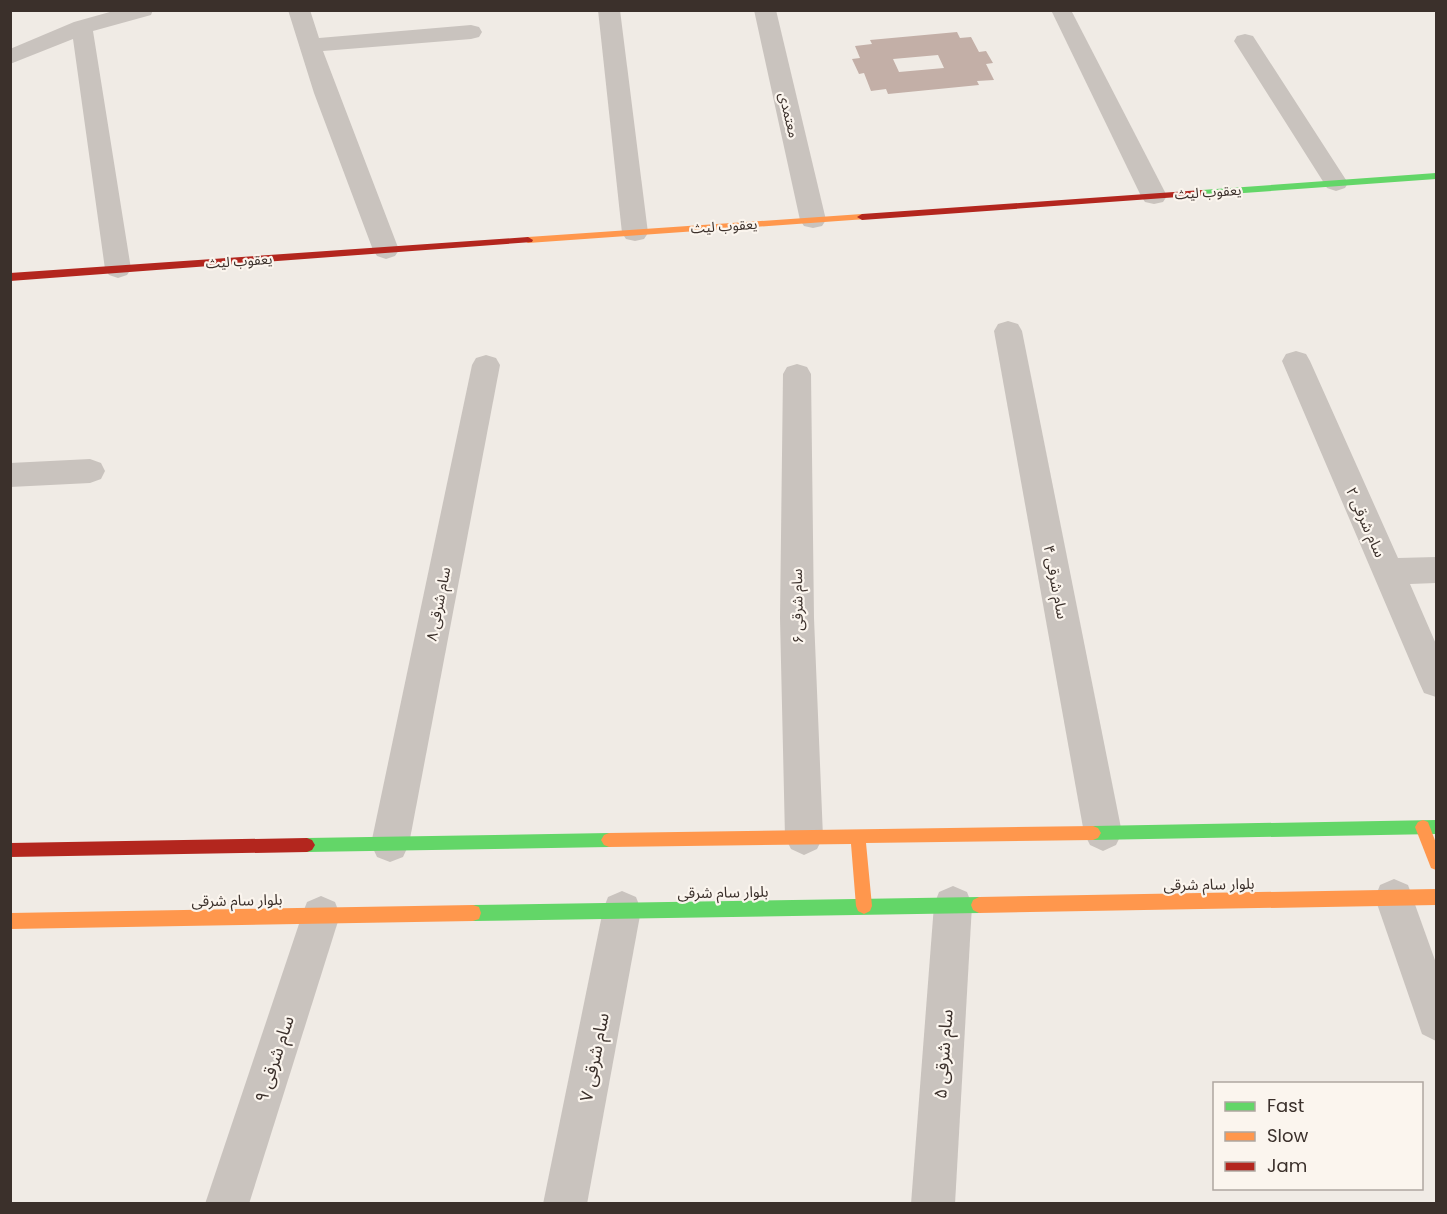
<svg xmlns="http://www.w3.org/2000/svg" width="1447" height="1214" font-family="Poppins,'Noto Sans Arabic',sans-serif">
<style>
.building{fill:#c3afa7;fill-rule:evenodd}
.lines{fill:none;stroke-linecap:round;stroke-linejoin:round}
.street{fill:#c9c3be;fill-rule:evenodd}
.fast{fill:#63d668;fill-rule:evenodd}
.slow{fill:#ff974d;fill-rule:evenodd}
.jam{fill:#b3261e;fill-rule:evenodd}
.labels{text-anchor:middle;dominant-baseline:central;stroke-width:4.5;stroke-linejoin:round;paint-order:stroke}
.far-street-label{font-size:14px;fill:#3b302b;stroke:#fbf5ee}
.street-label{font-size:15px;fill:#3b302b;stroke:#fbf5ee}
.near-street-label{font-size:18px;fill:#3b302b;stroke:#fbf5ee}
</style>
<rect width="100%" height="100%" fill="#f0ebe5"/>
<!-- building -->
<path class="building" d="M957,32L960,38L971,37L979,52L986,51L993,63L986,64L994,80L977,81L979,85L888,94L886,89L871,91L864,73L859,74L852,59L860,58L855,46L872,44L870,40ZM938,55L944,68L899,72L893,59Z"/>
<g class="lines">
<!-- street -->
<g class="street">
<path d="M117,10H153L151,15L93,31L131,269L127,275L118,278L109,275L105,269L73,39L10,64V49L74,22Z"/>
<path d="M288,10H310L319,38L471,25L479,27L482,32L479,37L471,39L323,51L399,250L395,256L386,259L377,256L373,250L314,93Z"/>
<path d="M598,10H620L648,233L644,239L635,241L626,239L622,233Z"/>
<path d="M754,10H776L826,220L822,226L813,228L804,226L800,220Z"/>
<path d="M1051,10L1072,12L1167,196L1163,202L1154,204L1145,202L1141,196Z"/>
<path d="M1245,34L1253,36L1348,183L1345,188L1336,191L1327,188L1324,183L1234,41L1237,36Z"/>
<path d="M1008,321L1018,324L1022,331L1122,833L1116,845L1103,851L1090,845L1084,833L994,331L998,324Z"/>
<path d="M1296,351L1306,354L1310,361L1398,558L1436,557V583L1410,584L1436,644V697L1424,693L1419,682L1282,361L1286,354Z"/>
<path d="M486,355L496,358L500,365L409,844L403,857L390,862L377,857L371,844L472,365L476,358Z"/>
<path d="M797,364L807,367L811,374L814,618L823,837L817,849L804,855L791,849L785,837L780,618L783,374L787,367Z"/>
<path d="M90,459L101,463L105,471L101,479L90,483L10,487V463Z"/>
<path d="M1394,879L1408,885L1436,963V1041L1422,1034L1375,898L1380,885Z"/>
<path d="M953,886L967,892L972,905L955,1204H911L934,905L939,892Z"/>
<path d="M622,891L636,897L641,910L587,1204H543L603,910L608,897Z"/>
<path d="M321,896L335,902L340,915L249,1204H205L302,915L307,902Z"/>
</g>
<!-- fast -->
<g class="fast">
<path d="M1436,173V179L1202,196L1197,193L1202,190Z"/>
<path d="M1436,820V834L1093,840L1088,838L1085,833L1088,828L1093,826Z"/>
<path d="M609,833L614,835L617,840L614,845L609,847L307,852L302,850L299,845L302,840L307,838Z"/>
<path d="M979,897L985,900L987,905L985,910L979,913L473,921L467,919L465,913L467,907L473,905Z"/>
</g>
<!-- slow -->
<g class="slow">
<path d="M862,214L866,215V219L528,243L523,240L528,237Z"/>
<path d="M1423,820L1428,822L1436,843V870L1431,868L1415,827L1418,822Z"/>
<path d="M1093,826L1098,828L1101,833L1098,838L1093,840L866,843L872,906L870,911L864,914L858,911L856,906L851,844L609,847L604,845L601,840L604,835L609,833Z"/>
<path d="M1436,889V905L979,913L973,910L971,905L973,900L979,897Z"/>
<path d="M473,905L479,907L481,913L479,919L473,921L10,929V913Z"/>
</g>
<!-- jam -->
<g class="jam">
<path d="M1202,190L1207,193L1206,195L862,220L857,217L862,214Z"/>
<path d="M528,237L533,240L532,242L10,281V273Z"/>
<path d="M307,838L312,840L315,845L312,850L307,852L10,857V843Z"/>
</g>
</g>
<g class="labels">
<!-- far-street labels -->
<g class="far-street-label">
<text transform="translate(789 115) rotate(77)">معتمدی</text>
<text transform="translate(1208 192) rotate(-4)">یعقوب لیث</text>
<text transform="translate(724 226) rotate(-4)">یعقوب لیث</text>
<text transform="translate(239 261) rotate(-4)">یعقوب لیث</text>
</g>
<!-- street labels -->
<g class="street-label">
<text transform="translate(1366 522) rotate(66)">سام شرقی ۲</text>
<text transform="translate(1056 582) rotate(79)">سام شرقی ۴</text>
<text transform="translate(438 604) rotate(-79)">سام شرقی ۸</text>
<text transform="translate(797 606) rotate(-91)">سام شرقی ۶</text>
<text transform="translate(1209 884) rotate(-1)">بلوار سام شرقی</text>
<text transform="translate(723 892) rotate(-1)">بلوار سام شرقی</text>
<text transform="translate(237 900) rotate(-1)">بلوار سام شرقی</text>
</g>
<!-- near-street labels -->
<g class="near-street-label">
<text transform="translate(943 1054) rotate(-86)">سام شرقی ۵</text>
<text transform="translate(594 1057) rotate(-79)">سام شرقی ۷</text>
<text transform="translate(274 1059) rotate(-72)">سام شرقی ۹</text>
</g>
</g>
<!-- border -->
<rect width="1447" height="1214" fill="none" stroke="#3b302b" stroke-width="24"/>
<!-- legend -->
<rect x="1213" y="1082" width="210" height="108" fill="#fbf5ee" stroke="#aea6a0" stroke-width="1.5"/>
<rect x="1225" y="1102" width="30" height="9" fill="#63d668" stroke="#aea6a0" stroke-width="1.5"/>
<text x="1267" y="1112" font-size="18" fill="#3b302b">Fast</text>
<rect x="1225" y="1132" width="30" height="9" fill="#ff974d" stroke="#aea6a0" stroke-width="1.5"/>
<text x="1267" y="1142" font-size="18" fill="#3b302b">Slow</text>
<rect x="1225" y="1162" width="30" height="9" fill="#b3261e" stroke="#aea6a0" stroke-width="1.5"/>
<text x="1267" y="1172" font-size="18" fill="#3b302b">Jam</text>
</svg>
